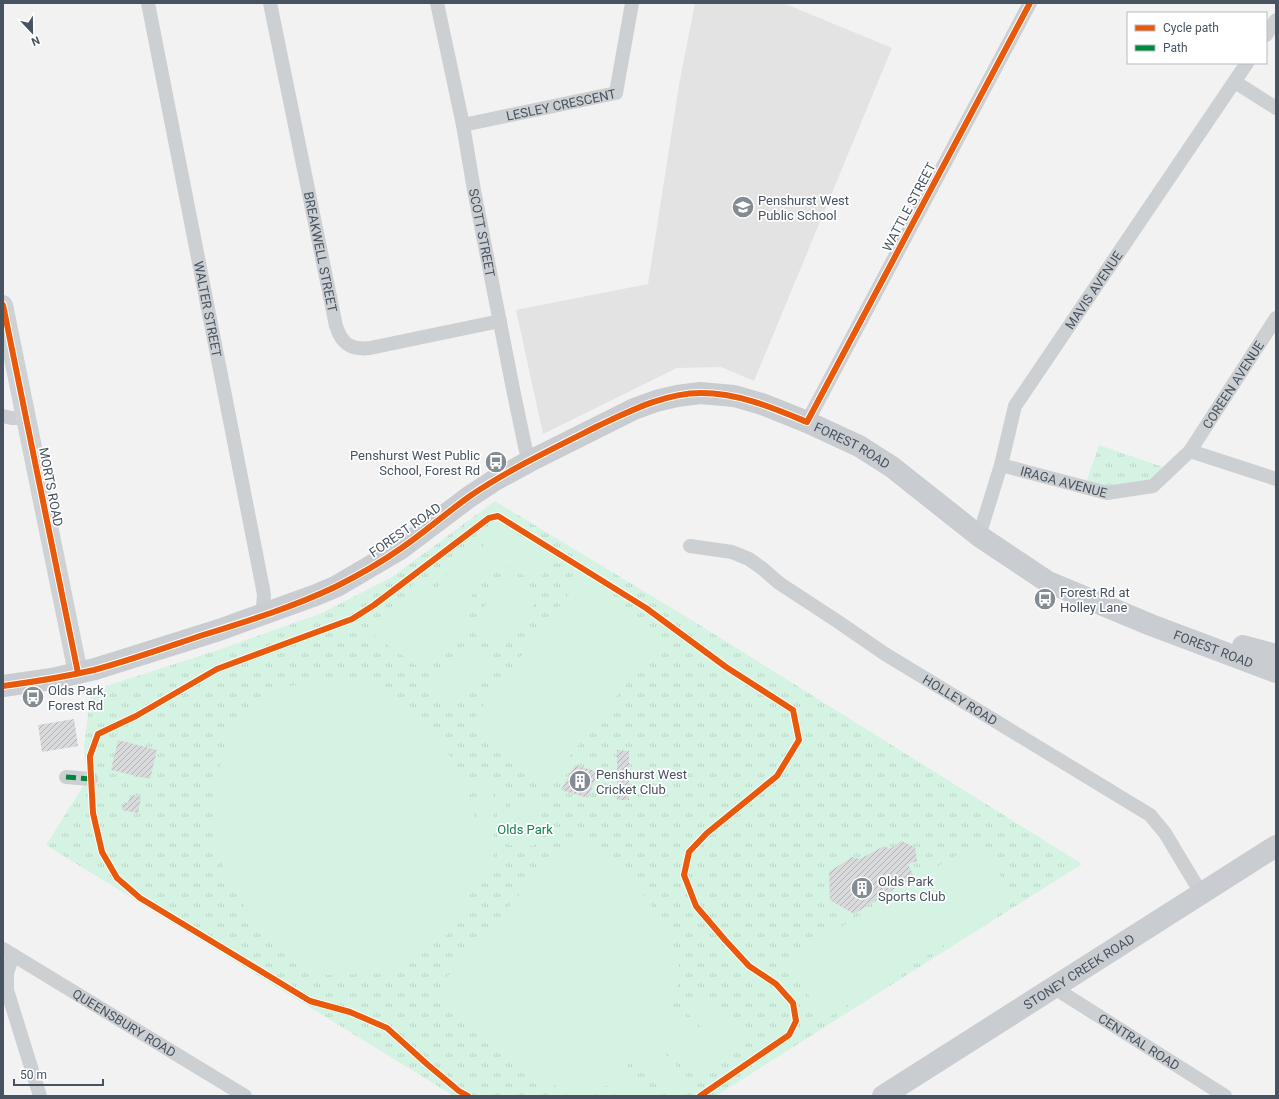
<svg xmlns="http://www.w3.org/2000/svg" width="1279" height="1099" font-family="Roboto,sans-serif">
<style>
.education{fill:#e3e3e4}
.grass{fill:url(#grass-tufts)}
.pitch{fill:#d5f3e2}
.building{fill:url(#building-hatch)}
.lines{fill:none;stroke-linecap:round;stroke-linejoin:round}
.street{stroke:#cdd0d3;stroke-width:14}
.secondary{stroke:#ced2d5;stroke-width:20}
.primary{stroke:#c9cdd1;stroke-width:22}
.quiet{stroke:#00873e;stroke-width:5;stroke-dasharray:10 5;stroke-linecap:butt}
.cycleway-casing{stroke:#fff;stroke-width:8}
.cycleway{stroke:#e8590c;stroke-width:6}
.labels{text-anchor:middle;dominant-baseline:central;stroke-width:3.5;stroke-linejoin:round;paint-order:stroke}
.street-label{font-size:13px;fill:#475360;stroke:#fff}
.poi-label{font-size:13px;fill:#475360;stroke:#fff;text-anchor:start}
.park-label{font-size:13px;fill:#0f8450;stroke:#fff}
</style>
<defs>
<pattern id="grass-tufts" width="24" height="20" patternUnits="userSpaceOnUse"><rect width="24" height="20" fill="#d5f3e2"/><path d="M3 7l-1-3M5 7V3M7 7l1-3M15 17l-1-3M17 17v-4M19 17l1-3" fill="none" stroke="#b8d2c4"/></pattern>
<pattern id="building-hatch" width="6" height="6" patternUnits="userSpaceOnUse"><rect width="6" height="6" fill="#d9dadc"/><path d="M-1 1l2-2M0 6l6-6M5 7l2-2" fill="none" stroke="#b2b3b6"/></pattern>
</defs>
<rect width="100%" height="100%" fill="#f2f2f2"/>
<!-- education -->
<path class="education" d="M695,3H783L892,48L754,381L721,367L677,368L543,434L516,310L648,284L679,85Z"/>
<!-- grass -->
<g class="grass">
<path d="M1099,445L1163,467L1148,481L1109,488L1086,483Z"/>
<path d="M495,501L698,624L1082,864L716,1096H454L46,845L87,780L84,747L91,691L218,650L322,613L392,577Z"/>
</g>
<!-- pitch -->
<g class="pitch">
<path d="M496,523L554,554L538,583L480,552Z"/>
<path d="M468,545L495,564L458,614L438,601L467,623L448,649L443,645L424,671L372,634L391,607L395,610L414,583L431,596Z"/>
<path d="M583,575L662,638L547,786L467,727Z"/>
<path d="M505,577L537,600L501,652L468,629Z"/>
<path d="M471,638L496,660L452,709L427,687Z"/>
<path d="M341,676L391,690L435,732L468,786L479,843L476,881L455,929L392,973L327,975L284,953L250,916L226,876L213,834V789L232,728L277,689Z"/>
<path d="M480,783H490V797H488L489,877H482V797H480Z"/>
<path d="M505,792V806H504V859H497V806H495V793Z"/>
<path d="M510,801H536L535,846L509,845Z"/>
<path d="M580,836L609,861L646,898L668,933L679,963L677,995L668,1018L652,1040L691,1081L675,1096H667L632,1060L627,1066L657,1096H618L606,1085L593,1096H569L457,1014C445,1000 443,997 446,978L566,842L570,838Z"/>
<path d="M979,841L1016,900L824,1020L787,961Z"/>
<path d="M705,991L745,1033L725,1052L684,1010Z"/>
<path d="M678,1015L719,1057L699,1077L658,1035Z"/>
</g>
<!-- building -->
<g class="building">
<path d="M74,719L78,746L42,752L38,725Z"/>
<path d="M118,740L157,750L150,779L111,770Z"/>
<path d="M617,750L629,751V800H617Z"/>
<path d="M575,765L598,772L588,798L561,790Z"/>
<path d="M130,795L141,797L138,813L122,810L124,802L128,803Z"/>
<path d="M901,841L915,847L917,861L908,864L914,877L854,914L830,900L829,872L852,857L860,859L884,846L890,849Z"/>
</g>
<g class="lines">
<!-- street -->
<g class="street">
<path id="s1" d="M148,3L263,589L264,596L262,615"/>
<path id="s2" d="M270,3L336,326C342,345 352,350 370,348L500,321"/>
<path id="s3" d="M437,3L463,125L474,190L514,394L526,451L530,461"/>
<path d="M1266,35L1276,20"/>
<path d="M1235,82L1276,108"/>
<path id="s4" d="M463,125L616,93L632,3"/>
<path d="M3,416L11,418H26"/>
<path d="M807,422L1030,3"/>
<path id="s5" d="M1190,451L1276,318"/>
<path id="s6" d="M1001,465L1107,493L1153,486L1190,451L1276,479"/>
<path id="s7" d="M979,536L1001,465L1015,406L1247,63"/>
<path id="s8" d="M690,546L732,552L749,559L763,569L779,583L837,621L885,654L1150,815L1165,833L1201,893"/>
<path d="M66,777L91,779"/>
<path id="s9" d="M3,949L245,1096"/>
<path d="M13,955L7,973V990L40,1096"/>
<path id="s10" d="M1053,987L1225,1096"/>
</g>
<!-- secondary -->
<path class="secondary" d="M3,305L78,673"/>
<!-- primary -->
<g class="primary">
<path d="M1243,646L1276,655"/>
<path id="s11" d="M3,686L52,679L95,669L219,630L316,595L337,586L400,549L469,497L495,480L530,461L634,409L656,401L677,396L700,393L734,396L762,404L807,422L859,446L892,467L979,536L1048,582L1151,625L1276,672"/>
<path id="s12" d="M883,1096L1276,846"/>
</g>
<!-- quiet -->
<path class="quiet" d="M66,777L91,779"/>
<!-- cycleway casing -->
<g class="cycleway-casing">
<g id="cycleway">
<path d="M3,305L78,673"/>
<path d="M3,686C33,682 64,677 94,670C131,660 167,647 203,635C248,621 293,607 335,587C357,576 380,563 400,549C424,533 446,513 470,496C510,469 554,448 598,426C630,411 665,393 701,393C739,393 773,408 807,422L1030,3"/>
<path d="M90,756L98,734L136,716L217,669L352,619L374,605L489,518L498,516L646,608L726,667L793,710L799,740L777,776L707,833L689,852L684,875L696,906L725,940L749,966L776,984L793,1003L796,1021L789,1035L700,1096"/>
<path d="M90,758L93,813L102,852L117,878L140,898L310,1001L350,1012L387,1028L428,1065L459,1091L468,1096"/>
</g>
</g>
<!-- cycleway -->
<use href="#cycleway" class="cycleway"/>
</g>
<!-- icons -->
<defs>
<g id="school-disc" transform="scale(1.15)"><circle r="9.5" fill="#838b93" stroke="#fff"/><path d="M0-5L7-2L0 1L-7-2ZM-4 1L0 2.5L4 1V4Q0 6-4 4Z" fill="#fff"/></g>
<g id="bus-disc" transform="scale(1.15)"><circle r="9.5" fill="#838b93" stroke="#fff"/><path d="M-5-6H5V4H4V6H2V4H-2V6H-4V4H-5ZM-3.5-4V0h7V-4ZM-3.5 1.2v1.5H-2V1.2ZM2 1.2v1.5H3.5V1.2Z" fill="#fff"/></g>
<g id="building-disc" transform="scale(1.15)"><circle r="9.5" fill="#838b93" stroke="#fff"/><path d="M-4-6H4V6H1V3H-1V6H-4ZM-2.5-4.3h1.7v1.8h-1.7ZM.8-4.3h1.7v1.8H.8ZM-2.5-1h1.7V.8h-1.7ZM.8-1h1.7V.8H.8Z" fill="#fff"/></g>
</defs>
<g fill-rule="evenodd">
<use href="#school-disc" x="743" y="207"/>
<use href="#bus-disc" x="496" y="462"/>
<use href="#bus-disc" x="1045" y="599"/>
<use href="#bus-disc" x="33" y="697"/>
<use href="#building-disc" x="580" y="781"/>
<use href="#building-disc" x="862" y="888"/>
</g>
<g class="labels">
<!-- street labels -->
<g class="street-label">
<text stroke="none"><textPath href="#s4" startOffset="100">LESLEY CRESCENT</textPath></text>
<text transform="translate(909 207) rotate(-62)">WATTLE STREET</text>
<text stroke="none"><textPath href="#s3" startOffset="234">SCOTT STREET</textPath></text>
<text stroke="none"><textPath href="#s2" startOffset="254">BREAKWELL STREET</textPath></text>
<text stroke="none"><textPath href="#s7" startOffset="275">MAVIS AVENUE</textPath></text>
<text stroke="none"><textPath href="#s1" startOffset="312">WALTER STREET</textPath></text>
<text stroke="none"><textPath href="#s5" startOffset="79">COREEN AVENUE</textPath></text>
<text stroke="none"><textPath href="#s11" startOffset="927">FOREST ROAD</textPath></text>
<text stroke="none"><textPath href="#s6" startOffset="65">IRAGA AVENUE</textPath></text>
<text transform="translate(51 487) rotate(79)">MORTS ROAD</text>
<text transform="translate(405 530) rotate(-35)">FOREST ROAD</text>
<text stroke="none"><textPath href="#s11" startOffset="1345">FOREST ROAD</textPath></text>
<text stroke="none"><textPath href="#s8" startOffset="315">HOLLEY ROAD</textPath></text>
<text stroke="none"><textPath href="#s12" startOffset="232">STONEY CREEK ROAD</textPath></text>
<text stroke="none"><textPath href="#s9" startOffset="142">QUEENSBURY ROAD</textPath></text>
<text stroke="none"><textPath href="#s10" startOffset="102">CENTRAL ROAD</textPath></text>
</g>
<!-- poi labels -->
<g class="poi-label">
<text x="758" y="200">Penshurst West<tspan x="758" dy="15">Public School</tspan></text>
<text x="480" y="455" text-anchor="end">Penshurst West Public<tspan x="480" dy="15">School, Forest Rd</tspan></text>
<text x="1060" y="592">Forest Rd at<tspan x="1060" dy="15">Holley Lane</tspan></text>
<text x="48" y="690">Olds Park,<tspan x="48" dy="15">Forest Rd</tspan></text>
<text x="596" y="774">Penshurst West<tspan x="596" dy="15">Cricket Club</tspan></text>
<text x="878" y="881">Olds Park<tspan x="878" dy="15">Sports Club</tspan></text>
</g>
<!-- park labels -->
<g class="park-label">
<text x="525" y="829">Olds Park</text>
</g>
</g>
<!-- border -->
<rect width="1279" height="1099" fill="none" stroke="#475360" stroke-width="8"/>
<!-- legend -->
<rect x="1127" y="12" width="140" height="52" fill="#ffffff" stroke="#b5babf"/>
<rect x="1135" y="25" width="20" height="6" fill="#e8590c" stroke="#b5babf"/>
<text x="1163" y="32" font-size="12" fill="#475360">Cycle path</text>
<rect x="1135" y="45" width="20" height="6" fill="#00873e" stroke="#b5babf"/>
<text x="1163" y="52" font-size="12" fill="#475360">Path</text>
<!-- north arrow -->
<g transform="translate(32 32) rotate(158)" stroke="#ffffff" stroke-width="3" paint-order="stroke">
<path d="M0-3L7 15L0 10L-7 15Z" fill="#475360"/>
<text y="-6" font-size="11" font-weight="bold" text-anchor="middle" fill="#475360">N</text>
</g>
<!-- scale -->
<path d="M14 1079v6h89v-6" fill="none" stroke="#475360" stroke-width="2"/>
<text x="20" y="1079" font-size="12" fill="#475360" stroke="#ffffff" stroke-width="3" paint-order="stroke">50 m</text>
</svg>
